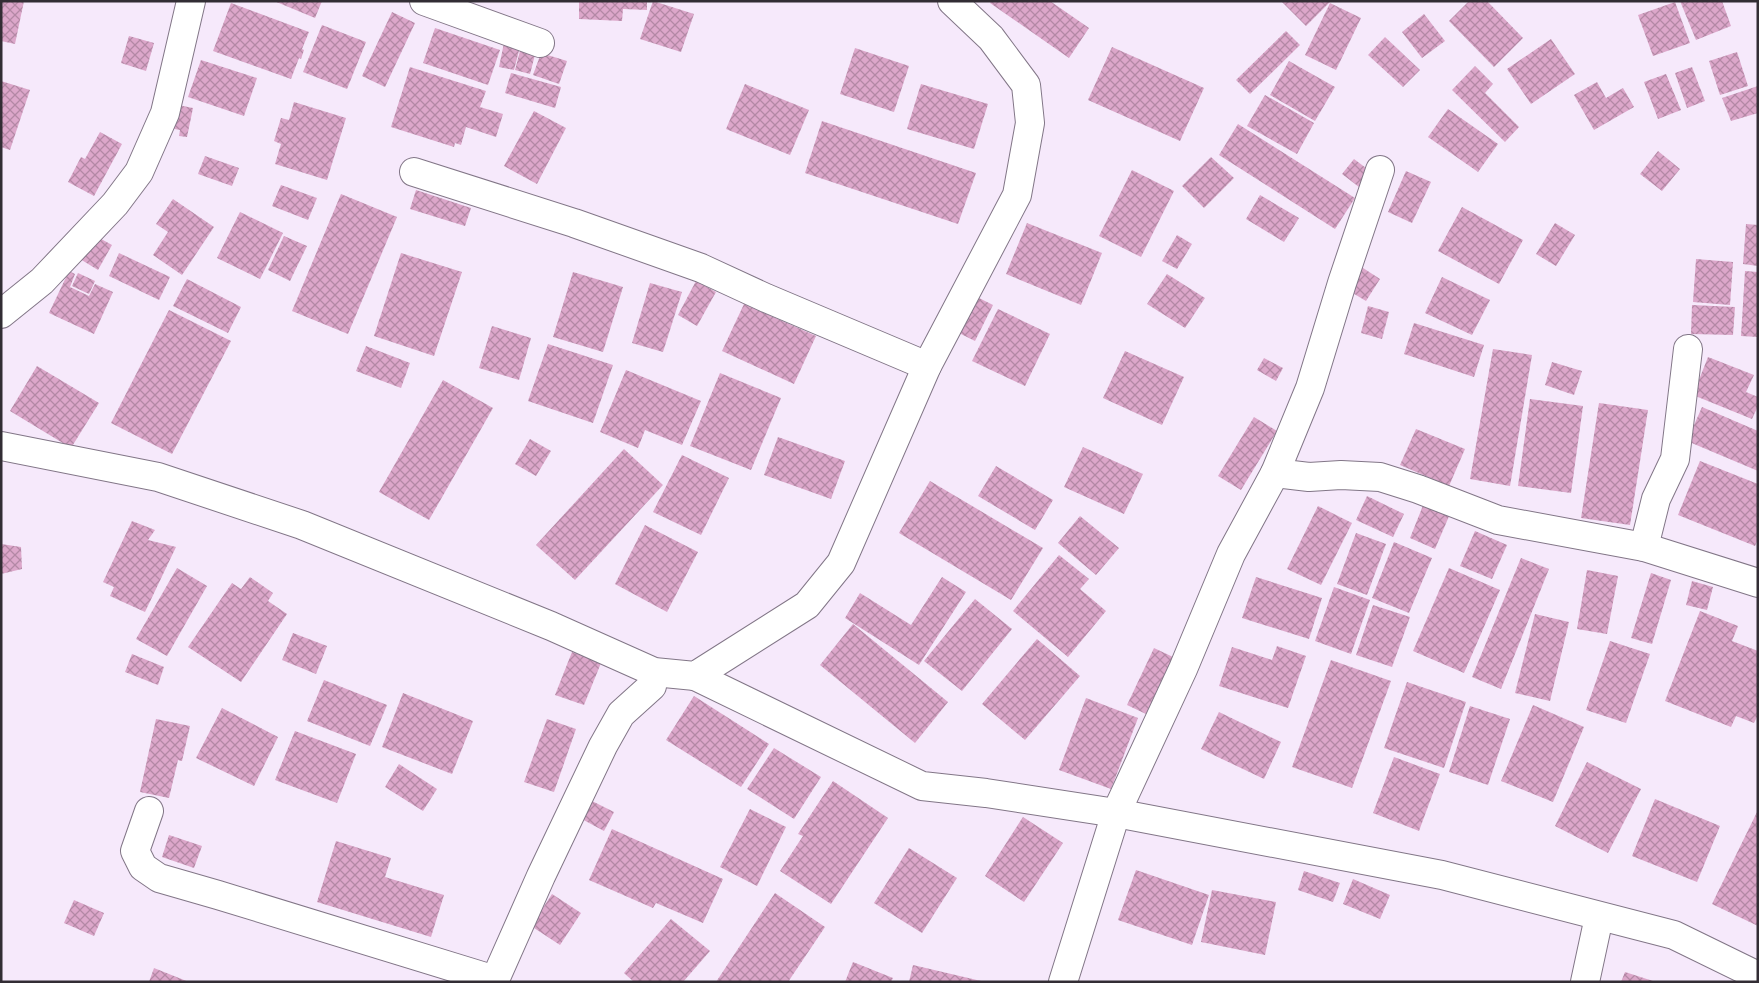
<svg xmlns="http://www.w3.org/2000/svg" width="1759" height="983" font-family="'Sofia Sans Condensed',sans-serif">
<style>
.building{fill:url(#building-cross-hatch)}
.lines{fill:none;stroke-linecap:round;stroke-linejoin:round}
.street-casing{stroke:#827687;stroke-width:30}
.street{stroke:#fff;stroke-width:28}
</style>
<defs>
<pattern id="building-cross-hatch" width="8" height="8" patternUnits="userSpaceOnUse" patternTransform="scale(1.25)"><rect width="8" height="8" fill="#dca7ca"/><path d="M0 0l8 8M0 8l8-8" fill="none" stroke="#b388a5"/></pattern>
</defs>
<rect width="100%" height="100%" fill="#f6e9fb"/>
<!-- building -->
<g class="building">
<path d="M1,1H24L15,44L1,41Z"/>
<path d="M274,1H322L315,18Z"/>
<path d="M579,1H647V10L623,9L622,21L579,19Z"/>
<path d="M653,1L694,14L681,52L640,39Z"/>
<path d="M991,1H1050L1089,28L1069,58L990,3Z"/>
<path d="M1283,1H1331L1306,26L1282,2Z"/>
<path d="M1469,1H1487L1523,38L1494,67L1449,21Z"/>
<path d="M1680,1H1722L1731,26L1696,40Z"/>
<path d="M1675,2L1690,43L1653,56L1638,15Z"/>
<path d="M231,3L309,32L302,49L304,50L301,59L299,58L291,79L213,51Z"/>
<path d="M1330,3L1361,18L1336,70L1305,55Z"/>
<path d="M392,12L415,23L385,87L362,76Z"/>
<path d="M1424,14L1445,41L1422,58L1402,32Z"/>
<path d="M322,25L366,42L347,89L303,72Z"/>
<path d="M435,28L500,50L488,85L423,63Z"/>
<path d="M1286,31L1300,45L1250,94L1236,80Z"/>
<path d="M129,36L154,43L146,71L121,63Z"/>
<path d="M1385,37L1420,70L1403,87L1368,55Z"/>
<path d="M1551,39L1575,74L1531,104L1507,69Z"/>
<path d="M504,43L520,47L514,70L499,67Z"/>
<path d="M521,47L536,51L530,74L515,70Z"/>
<path d="M1112,47L1204,88L1180,141L1088,100Z"/>
<path d="M855,48L909,66L894,112L840,94Z"/>
<path d="M1737,52L1748,86L1720,95L1709,61Z"/>
<path d="M541,53L567,61L559,84L533,75Z"/>
<path d="M201,60L257,78L244,116L188,97Z"/>
<path d="M1289,61L1335,87L1315,121L1270,95Z"/>
<path d="M1475,66L1493,84L1485,93L1519,127L1505,142L1452,90Z"/>
<path d="M410,67L486,91L480,107L503,114L496,137L466,127L461,145L455,143L454,147L391,127Z"/>
<path d="M1692,67L1705,101L1687,108L1675,73Z"/>
<path d="M511,73L561,87L555,108L505,93Z"/>
<path d="M1666,74L1681,110L1658,119L1644,82Z"/>
<path d="M1,81L30,90L10,150L1,147Z"/>
<path d="M1597,82L1606,98L1623,88L1634,107L1594,130L1574,95Z"/>
<path d="M745,84L809,110L790,155L726,129Z"/>
<path d="M921,84L988,104L974,149L907,129Z"/>
<path d="M1758,86V113L1731,121L1722,98Z"/>
<path d="M1265,95L1314,123L1297,154L1247,126Z"/>
<path d="M294,102L346,118L327,180L275,164L281,144L274,141L281,118L289,120Z"/>
<path d="M173,104L193,108L187,137L179,136L180,130L169,128Z"/>
<path d="M1448,109L1498,144L1478,172L1428,137Z"/>
<path d="M534,111L566,128L537,184L504,166Z"/>
<path d="M822,121L976,173L958,224L805,173Z"/>
<path d="M1238,124L1355,198L1335,229L1219,155Z"/>
<path d="M100,132L122,144L94,196L68,182L81,157L85,159Z"/>
<path d="M1658,151L1680,169L1662,191L1640,174Z"/>
<path d="M205,156L239,168L232,186L198,174Z"/>
<path d="M1211,157L1234,178L1204,208L1182,186Z"/>
<path d="M1354,159L1370,171L1359,187L1342,174Z"/>
<path d="M1132,170L1174,191L1141,257L1099,236Z"/>
<path d="M1406,171L1431,182L1412,223L1388,212Z"/>
<path d="M281,185L317,198L308,220L272,206Z"/>
<path d="M416,190L471,208L465,226L410,209Z"/>
<path d="M341,194L397,217L348,334L292,311Z"/>
<path d="M1260,195L1299,218L1284,242L1246,219Z"/>
<path d="M173,199L214,227L182,275L153,255L168,232L156,224Z"/>
<path d="M1462,207L1523,240L1499,284L1438,251Z"/>
<path d="M240,212L283,233L260,279L217,258Z"/>
<path d="M1027,223L1102,253L1081,305L1006,274Z"/>
<path d="M1555,223L1575,235L1556,266L1536,254Z"/>
<path d="M1746,224L1758,225V266L1743,264Z"/>
<path d="M94,235L112,245L98,270L80,259Z"/>
<path d="M1177,235L1192,244L1177,269L1162,261Z"/>
<path d="M284,236L307,246L290,281L268,270Z"/>
<path d="M119,253L170,277L159,300L109,276Z"/>
<path d="M401,253L462,272L434,356L374,336Z"/>
<path d="M1696,259L1733,262L1730,305L1693,302Z"/>
<path d="M1360,266L1380,279L1366,301L1346,289Z"/>
<path d="M69,271L75,274L70,287L89,296L95,284L113,292L94,334L49,313Z"/>
<path d="M1745,271L1758,272V337L1741,336Z"/>
<path d="M573,272L623,287L603,352L553,337Z"/>
<path d="M78,273L95,281L89,294L72,286Z"/>
<path d="M1167,274L1205,298L1185,328L1147,304Z"/>
<path d="M1442,277L1490,300L1472,335L1425,313Z"/>
<path d="M187,279L241,307L228,333L173,306Z"/>
<path d="M696,281L716,292L697,326L678,315Z"/>
<path d="M650,283L682,292L663,352L632,343Z"/>
<path d="M977,297L993,305L975,341L959,333Z"/>
<path d="M744,304L816,336L794,384L722,351Z"/>
<path d="M1692,305L1735,307L1733,335L1691,334Z"/>
<path d="M1368,306L1389,312L1382,339L1361,333Z"/>
<path d="M998,309L1050,334L1025,386L972,361Z"/>
<path d="M169,310L231,341L172,454L111,423Z"/>
<path d="M1414,323L1484,345L1474,377L1404,354Z"/>
<path d="M492,326L531,338L519,380L479,368Z"/>
<path d="M548,344L613,365L593,423L528,401Z"/>
<path d="M366,346L410,363L401,388L356,371Z"/>
<path d="M1493,349L1532,355L1510,486L1470,479Z"/>
<path d="M1125,351L1184,377L1162,425L1103,398Z"/>
<path d="M1708,357L1754,375L1746,392L1758,397V406L1752,419L1693,395Z"/>
<path d="M1264,358L1283,368L1276,381L1257,370Z"/>
<path d="M1552,362L1582,371L1574,395L1545,385Z"/>
<path d="M37,366L99,403L71,448L10,411Z"/>
<path d="M626,370L701,401L682,445L645,430L638,448L600,432Z"/>
<path d="M720,373L781,398L751,470L690,446Z"/>
<path d="M443,380L493,408L429,520L379,492Z"/>
<path d="M1530,399L1583,406L1571,493L1518,486Z"/>
<path d="M1599,403L1648,410L1630,525L1581,518Z"/>
<path d="M1702,407L1758,431V471L1687,441Z"/>
<path d="M1254,417L1277,431L1241,490L1218,476Z"/>
<path d="M1416,429L1465,449L1449,486L1400,465Z"/>
<path d="M778,437L845,461L831,499L764,475Z"/>
<path d="M530,439L551,451L536,476L515,464Z"/>
<path d="M1083,447L1143,474L1124,514L1064,487Z"/>
<path d="M624,449L663,485L575,580L536,545Z"/>
<path d="M682,455L729,478L701,535L653,512Z"/>
<path d="M1700,461L1758,484V539L1755,546L1678,515Z"/>
<path d="M996,466L1053,500L1035,530L978,496Z"/>
<path d="M930,481L1043,548L1011,600L899,533Z"/>
<path d="M1367,496L1404,514L1393,537L1356,520Z"/>
<path d="M1424,503L1450,514L1435,549L1410,538Z"/>
<path d="M1318,506L1352,523L1321,585L1287,569Z"/>
<path d="M1080,516L1119,548L1096,575L1058,543Z"/>
<path d="M132,521L155,530L148,540L176,547L145,612L110,596L114,587L103,582Z"/>
<path d="M645,525L698,552L667,612L615,584Z"/>
<path d="M1475,531L1507,545L1492,579L1460,566Z"/>
<path d="M1356,533L1386,544L1367,595L1337,584Z"/>
<path d="M1394,542L1432,558L1409,613L1372,598Z"/>
<path d="M1,544L21,547L22,569L1,574Z"/>
<path d="M1059,555L1089,579L1080,589L1106,611L1068,657L1013,611Z"/>
<path d="M1521,558L1549,569L1501,689L1472,677Z"/>
<path d="M177,568L207,586L167,656L136,639Z"/>
<path d="M1449,568L1500,590L1464,673L1413,651Z"/>
<path d="M1587,570L1618,576L1607,634L1577,629Z"/>
<path d="M1651,573L1671,580L1652,644L1631,638Z"/>
<path d="M250,577L273,593L268,601L287,614L241,682L188,647L232,583L241,589Z"/>
<path d="M942,577L966,592L919,665L845,618L860,593L911,625Z"/>
<path d="M1256,577L1322,598L1309,639L1242,618Z"/>
<path d="M1692,581L1713,587L1707,610L1686,605Z"/>
<path d="M1334,587L1370,600L1351,654L1315,641Z"/>
<path d="M975,599L1012,629L962,691L924,661Z"/>
<path d="M1373,605L1410,617L1392,667L1356,655Z"/>
<path d="M1700,611L1738,626L1732,641L1758,651V715L1754,723L1736,716L1731,727L1665,701Z"/>
<path d="M1535,614L1569,622L1550,701L1515,693Z"/>
<path d="M853,624L948,702L915,743L820,665Z"/>
<path d="M293,633L327,646L316,674L282,660Z"/>
<path d="M1037,639L1080,676L1025,740L982,704Z"/>
<path d="M1610,641L1650,654L1626,723L1586,710Z"/>
<path d="M1277,646L1306,656L1288,708L1219,686L1232,647L1272,660Z"/>
<path d="M1154,648L1173,657L1146,714L1127,705Z"/>
<path d="M572,652L601,663L584,705L555,695Z"/>
<path d="M132,654L164,667L158,685L125,672Z"/>
<path d="M1331,660L1391,681L1352,788L1292,767Z"/>
<path d="M324,680L387,705L370,746L307,721Z"/>
<path d="M1407,682L1466,702L1444,768L1384,748Z"/>
<path d="M403,693L473,721L452,774L382,747Z"/>
<path d="M694,696L769,744L741,787L666,740Z"/>
<path d="M1086,698L1138,718L1111,789L1059,770Z"/>
<path d="M1533,705L1584,727L1553,802L1501,781Z"/>
<path d="M1470,706L1510,719L1488,785L1449,772Z"/>
<path d="M222,708L278,737L254,786L196,758Z"/>
<path d="M1219,712L1281,742L1264,779L1201,749Z"/>
<path d="M156,719L190,726L182,761L178,760L169,798L140,792Z"/>
<path d="M547,719L576,729L554,792L524,782Z"/>
<path d="M295,731L356,754L337,803L275,780Z"/>
<path d="M774,748L821,777L794,819L747,789Z"/>
<path d="M1394,757L1440,774L1419,831L1373,813Z"/>
<path d="M1587,762L1641,789L1608,853L1555,826Z"/>
<path d="M399,764L437,789L423,811L385,787Z"/>
<path d="M833,781L888,818L831,904L780,871L803,836L798,834Z"/>
<path d="M588,799L614,812L604,831L578,817Z"/>
<path d="M1655,799L1720,826L1697,882L1632,856Z"/>
<path d="M750,809L786,827L757,886L720,867Z"/>
<path d="M1758,810V926L1712,904Z"/>
<path d="M1023,817L1063,843L1024,902L985,876Z"/>
<path d="M612,829L723,879L703,923L656,903L653,908L589,880Z"/>
<path d="M169,835L202,846L194,868L162,857Z"/>
<path d="M336,841L391,858L385,877L444,895L431,937L317,902Z"/>
<path d="M909,848L957,878L922,933L874,903Z"/>
<path d="M1136,870L1209,895L1192,945L1118,920Z"/>
<path d="M1304,871L1340,883L1333,902L1298,890Z"/>
<path d="M1353,879L1390,895L1380,919L1343,904Z"/>
<path d="M1212,890L1276,902L1265,955L1201,942Z"/>
<path d="M775,893L825,927L788,982H716Z"/>
<path d="M552,894L581,913L560,945L531,926Z"/>
<path d="M74,900L104,913L94,936L64,923Z"/>
<path d="M671,919L710,951L683,982H634L624,973Z"/>
<path d="M853,962L893,978L891,982H845Z"/>
<path d="M913,965L981,981V982H909Z"/>
<path d="M154,968L189,982H149Z"/>
<path d="M1625,972L1653,981V982H1621Z"/>
</g>
<g class="lines">
<!-- street casing -->
<g class="street-casing">
<g id="street">
<path d="M424,1L540,43"/>
<path d="M414,172L574,223L701,268L766,298L927,366"/>
<path d="M1,314L42,281L115,204L139,172L165,113L191,1"/>
<path d="M1,446L158,477L302,525L551,626L654,672L695,676L807,605L841,563L927,366L1017,195L1030,123L1026,85L991,38L952,1"/>
<path d="M1275,473L1309,477L1341,475L1380,477L1418,489L1498,520L1644,547L1758,583"/>
<path d="M1644,547L1656,499L1675,459L1688,349"/>
<path d="M695,676L922,786L986,793L1116,813L1442,875L1674,935L1758,976"/>
<path d="M149,811L135,851L143,867L159,878L218,895L495,980"/>
<path d="M494,982L541,876L603,746L621,714L652,686L654,672"/>
<path d="M1063,982L1116,813L1183,669L1231,554L1275,473L1310,388L1342,283L1380,170"/>
<path d="M1585,982L1599,917"/>
</g>
</g>
<!-- street -->
<use href="#street" class="street"/>
</g>
<!-- border -->
<rect width="1759" height="983" fill="none" stroke="#322d34" stroke-width="5"/>
</svg>
